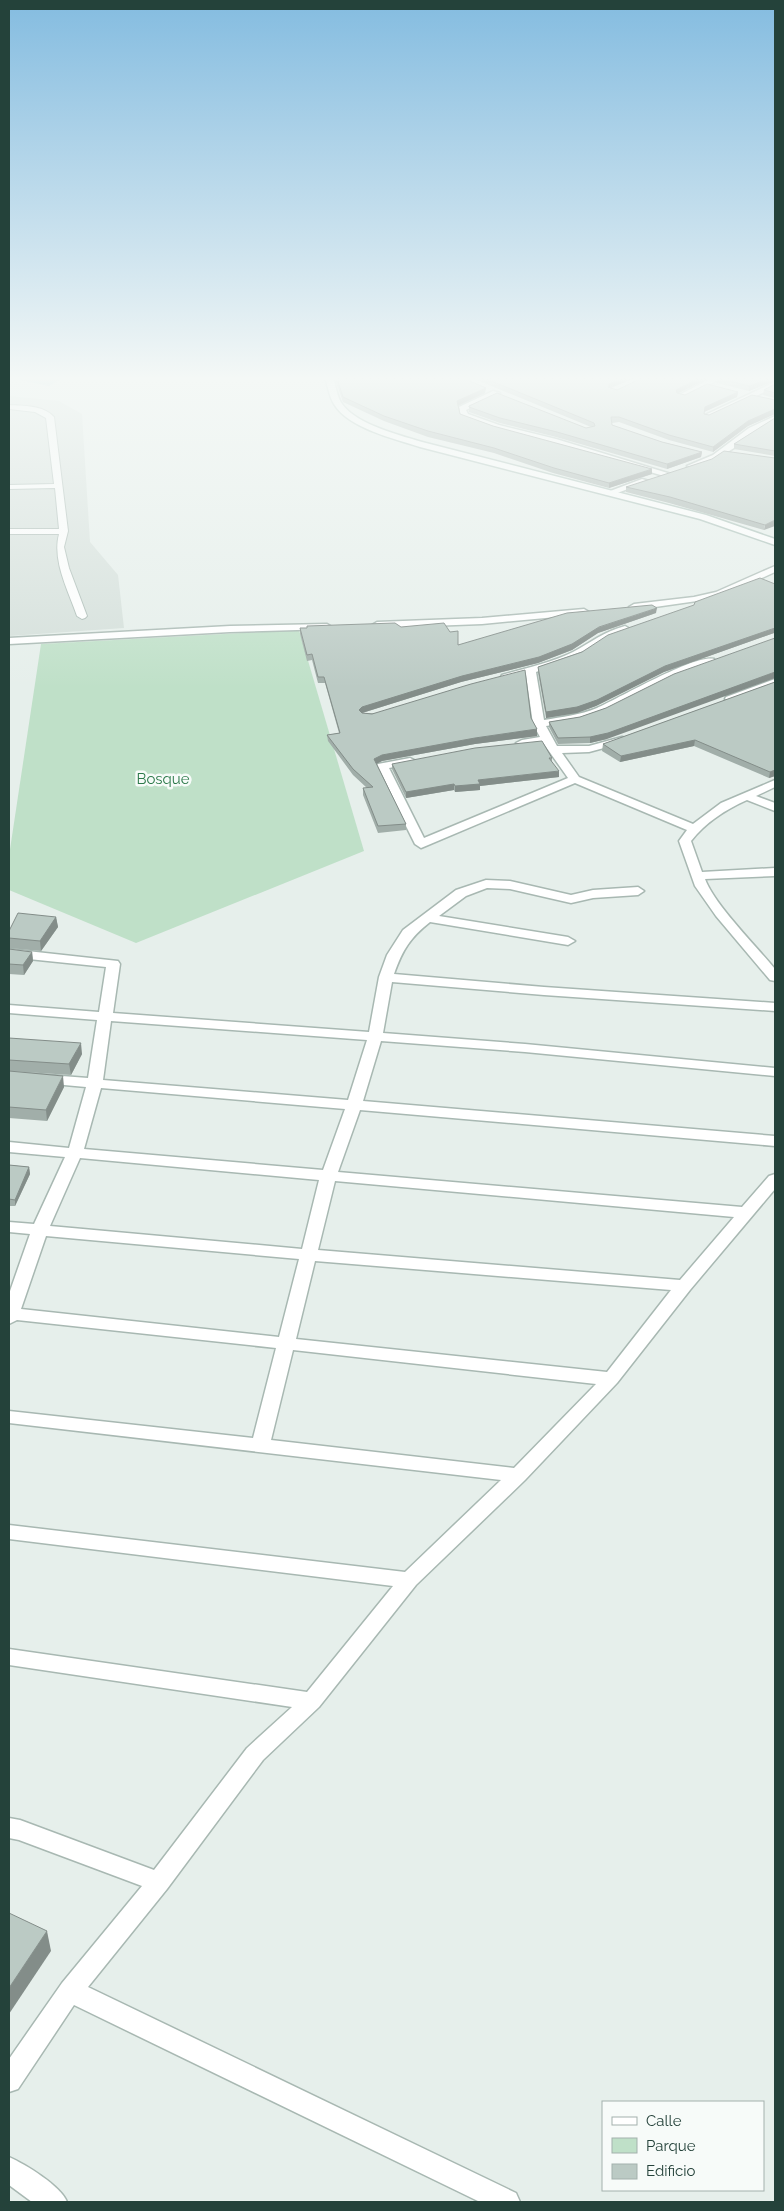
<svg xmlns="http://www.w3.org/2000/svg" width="784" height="2211" font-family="Raleway,sans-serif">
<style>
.built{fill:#d4dfda}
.green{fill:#bfe0c8}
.water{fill:#8ec9d4}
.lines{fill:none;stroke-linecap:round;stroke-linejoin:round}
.lane-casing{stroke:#a8b8b2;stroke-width:2}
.street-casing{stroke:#a8b8b2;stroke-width:3}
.secondary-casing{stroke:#a4bbb3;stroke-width:3}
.lane{fill:#fff;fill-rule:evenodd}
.street{fill:#fff;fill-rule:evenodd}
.secondary{fill:#fff;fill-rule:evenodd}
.wall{fill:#a1aea9}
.shaded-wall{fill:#838d89}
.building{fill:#bbcac4;stroke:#838d89}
.labels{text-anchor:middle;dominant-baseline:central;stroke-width:5;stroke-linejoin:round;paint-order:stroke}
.far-park-label{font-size:15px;fill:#2d7a4b;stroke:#f7fbf9}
</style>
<rect width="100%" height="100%" fill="#e6efeb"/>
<!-- built -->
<path class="built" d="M9,396L59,401L82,414L90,542L118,575L124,628L9,636Z"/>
<!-- green -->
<path class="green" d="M299,630L364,851L136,943L9,890V856L41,644Z"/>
<!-- water -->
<path class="water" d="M9,378H62L49,386Z"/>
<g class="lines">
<!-- lane casing -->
<g class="lane-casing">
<path id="lane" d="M9,405C24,406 43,405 54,417L68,531L64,547L69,568L87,616L85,618L82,619L77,616C68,590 52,561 59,534H9V529H59L55,488L9,489V485L54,484L46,418L35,412L9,409Z"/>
</g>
<!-- street casing -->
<g class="street-casing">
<g id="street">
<path d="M712,378H722L684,398L677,396Z"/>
<path d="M775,382V387L712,417L705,415Z"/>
<path d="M493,391L500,393L466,410L468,414L499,425L556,439L671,474L664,476L550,443L493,429L461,417L459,407Z"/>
<path d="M775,416V421C746,437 724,460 691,469L687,466L713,455L749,428Z"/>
<path d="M642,479L649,481L612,495L605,493Z"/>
<path d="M775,566V572L718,598L634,610L629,607L634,604L694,597L716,592Z"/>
<path d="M584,609L589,612L588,614L482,624L377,628L372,625L377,622L482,618Z"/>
<path d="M327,624L332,627L331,629L230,632L9,644V638L230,626Z"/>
<path d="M625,626L630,629L629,631L607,639L581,656L536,672L544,720C562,717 580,715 597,708C618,699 695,654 714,659L715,661L673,678L605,712L579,721L546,726L557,746H589L622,737L626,738L628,740L626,742L589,752L562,753L579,777L693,824L721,803L775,780V787L756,796L775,803V811L747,800C725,810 706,822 691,841L702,872L775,868V876L705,879C714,904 757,947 775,969V981L770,980L716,916L695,886L679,841L687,830L575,783L421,848L415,844L376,766L378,764L410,758L416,761L414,763L389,768L424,838L568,778L544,744L522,746L516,743L522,740L540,737L533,724L526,675L506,680L501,677L502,675C526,668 551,663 573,652C592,642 603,632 625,626Z"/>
<path d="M775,679V686L734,701L730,702L725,699L726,697Z"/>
<path d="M486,880L510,881L571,895L593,890L638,887L644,891L638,895L593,898L571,903L510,889L487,888L466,896L439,916L568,937L575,941L568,945L430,922C410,938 403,949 394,974L544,987L775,1003V1011L544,995L392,982L383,1033L525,1044L775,1068V1076L525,1052L381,1041L363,1101L775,1136V1146L360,1110L338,1172L742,1207L769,1176L775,1174V1189L690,1290L617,1383L525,1480L416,1585L319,1707L263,1760L167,1889L88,1987L516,2193L520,2202H480L74,2005L18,2089L9,2092V2059L62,1983L142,1886L19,1840L9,1838V1818L20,1820L154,1870L247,1748L292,1707L9,1665V1649L307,1692L393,1586L9,1539V1525L405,1572L501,1480L9,1423V1411L253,1438L276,1348L17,1320L9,1324V1294L30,1234L9,1232V1222L34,1224L65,1157L9,1152V1142L69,1148L86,1087L9,1080V1072L88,1078L97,1020L9,1013V1005L99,1012L106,967L9,957V949L118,961L120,964L113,1013L369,1032L379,977L387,955L403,930L456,890ZM111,1021L367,1040L348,1100L103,1080ZM101,1088L345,1109L323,1170L84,1149ZM80,1158L319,1180L302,1249L50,1226ZM335,1181L734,1217L680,1280L318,1250ZM46,1236L299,1259L279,1337L21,1309ZM315,1261L671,1290L607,1372L296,1339ZM293,1350L596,1384L514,1468L271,1440Z"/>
<path d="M9,2157C25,2164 61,2186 67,2202H32L9,2185Z"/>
</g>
</g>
<!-- secondary casing -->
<g class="secondary-casing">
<path id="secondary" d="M325,378H333C336,386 337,397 342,404C357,425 402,436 426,443L706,515L775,539V545L700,519L420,447C395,439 348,428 334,404C329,396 328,386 325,378Z"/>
</g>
<!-- lane -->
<use href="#lane" class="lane"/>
<!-- street -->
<use href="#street" class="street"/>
<!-- secondary -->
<use href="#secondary" class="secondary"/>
</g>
<!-- wall -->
<g class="wall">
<path d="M336,378L486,388L485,393L459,406L460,414L493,426L652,474L609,488L553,473L494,453L428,437L384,421L343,402L336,382Z"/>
<path d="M472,378H634L611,388L617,390L679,393L685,395L738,392L737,397L704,412V414L709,415L775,400V414L748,426L713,452L669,440L619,422L612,423V425L662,442L702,452L701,457L667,469L556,437L500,423L469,412V406L586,428L591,427Z"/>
<path d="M717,378H775L749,391L717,383Z"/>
<path d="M775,384V398L763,395L764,390Z"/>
<path d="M775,418V456L734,449V444Z"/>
<path d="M775,458L764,530L669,503L626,492V487Z"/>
<path d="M775,584V634L774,633L664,672L596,706L577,713L546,718L538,673V667Z"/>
<path d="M656,613L598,633L572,650L538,663L461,682L362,713L531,718L537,729V736L475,744L382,761L377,764L406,824V830L378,833L363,795V788H367L353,775L328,741L327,735L339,733L325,683H318L312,660L307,661L300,634V628L401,627L458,645Z"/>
<path d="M775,682V776L769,778L694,746L620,762L602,751L603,744Z"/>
<path d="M606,708L607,739L590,743L558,744L549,727V722L580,717Z"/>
<path d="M552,758V762L559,777L480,786V790L455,792L454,790L406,798L392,769V764Z"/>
<path d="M56,917L58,927L41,951L9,948V931Z"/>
<path d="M9,949L32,952L33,961L24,975L9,974Z"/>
<path d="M9,1038L82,1054L71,1075L9,1071Z"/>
<path d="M9,1071L64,1087L47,1121L9,1118Z"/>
<path d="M9,1165L29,1167L30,1174L15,1206H9Z"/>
</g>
<!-- shaded-wall -->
<g class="shaded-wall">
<path d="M623,378H634L608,389V387L609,384Z"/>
<path d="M700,378H709L675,395L676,390Z"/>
<path d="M771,378H775V381L749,391V386Z"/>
<path d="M486,388L485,393L457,406V401Z"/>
<path d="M738,392L737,397L704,412L705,407Z"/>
<path d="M775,409V414L748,426L713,452V447L748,421Z"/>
<path d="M702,452L701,457L667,469V464Z"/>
<path d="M652,469V474L609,488V483Z"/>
<path d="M775,520V526L764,530L765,525Z"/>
<path d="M657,608L656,613L598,633L572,650L538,663L461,682L362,713L359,710L362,707Z"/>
<path d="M775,628L774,633L664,672L596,706L577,713L546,718V712L665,666Z"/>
<path d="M775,672V678L607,739L590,743V737Z"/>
<path d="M537,729V736L475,744L382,761L374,765V759L382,755L475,738Z"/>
<path d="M695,740L694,746L620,762L621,756Z"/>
<path d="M775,770V776L769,778L770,772Z"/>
<path d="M559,771V777L480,786V790L455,792V786L478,780Z"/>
<path d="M454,784V790L406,798V792Z"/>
<path d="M56,917L58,927L41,951L40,941Z"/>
<path d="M32,952L33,961L24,975L23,965Z"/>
<path d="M81,1043L82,1054L71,1075L69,1064Z"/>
<path d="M63,1076L64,1087L47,1121L46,1110Z"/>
<path d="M29,1167L30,1174L15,1206V1200Z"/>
<path d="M47,1931L51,1951L9,2014V1988Z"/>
</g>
<!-- building -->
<g class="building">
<path d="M337,378H463L486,388L457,401L460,414L493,426L652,469L609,483L554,468L494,448L428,431L384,416L343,397Z"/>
<path d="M484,378H623L609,384L608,387L617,390L642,378H700L676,390L677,393L685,395L707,384L738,392L705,407L704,414L709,415L752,395L775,400V409L748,421L713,447L669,435L619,417H611L612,425L662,442L702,452L667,464L557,432L500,418L469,407V406L497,393L586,428L595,426L594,423Z"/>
<path d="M717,378H771L749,386Z"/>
<path d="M775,384V393L764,390Z"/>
<path d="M775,418V451L734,444Z"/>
<path d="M724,451L775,458V520L765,525L670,497L626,487L712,459Z"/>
<path d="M760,578L775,584V628L665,666L597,700L577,707L546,712L538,667L582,652L608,635L694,605L695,602Z"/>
<path d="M652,605L657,608L599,627L572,644L539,657L462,676L362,707L359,710L362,713L372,714L471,684L525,670L531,718L537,729L475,738L382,755L374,759L406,824L378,826L363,788L373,787L353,769L327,735L340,733L324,677H318L312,654L307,655L300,628H307V626L395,623L401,627L444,623L450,632L458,631V645L567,613Z"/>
<path d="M775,638V672L608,733L590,737L558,738L549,722L580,717L606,708L674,674Z"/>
<path d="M775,682V770L770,772L695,740L621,756L603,744Z"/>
<path d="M542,741L552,758H549L559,771L478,780L480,784L455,786L454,784L406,792L392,764L475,748Z"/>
<path d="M18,913L56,917L40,941L9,938V931Z"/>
<path d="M9,949L32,952L23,965L9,964Z"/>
<path d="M9,1038L81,1043L69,1064L9,1060Z"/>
<path d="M9,1071L63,1076L46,1110L9,1107Z"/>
<path d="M9,1165L29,1167L15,1200L9,1199Z"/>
<path d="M9,1913L47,1931L9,1988Z"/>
</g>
<!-- sky -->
<linearGradient id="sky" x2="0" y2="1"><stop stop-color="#84bce0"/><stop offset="0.55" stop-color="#f4f8f6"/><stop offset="1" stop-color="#f4f8f6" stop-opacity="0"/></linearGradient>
<rect width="784" height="688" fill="url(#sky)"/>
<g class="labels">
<!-- far-park labels -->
<g class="far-park-label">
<text x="163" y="779">Bosque</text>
</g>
</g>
<!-- border -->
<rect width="784" height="2211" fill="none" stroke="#24423a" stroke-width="20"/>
<!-- legend -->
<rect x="602" y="2101" width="162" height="90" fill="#f7fbf9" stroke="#a3b1ad"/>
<rect x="612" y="2117" width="25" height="8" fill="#ffffff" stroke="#a3b1ad"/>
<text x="646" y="2126" font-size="15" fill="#24423a">Calle</text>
<rect x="612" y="2138" width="25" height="15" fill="#bfe0c8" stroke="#a3b1ad"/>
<text x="646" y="2151" font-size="15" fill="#24423a">Parque</text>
<rect x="612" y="2164" width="25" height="15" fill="#bbcac4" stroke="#a3b1ad"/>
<text x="646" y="2176" font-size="15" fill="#24423a">Edificio</text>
</svg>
